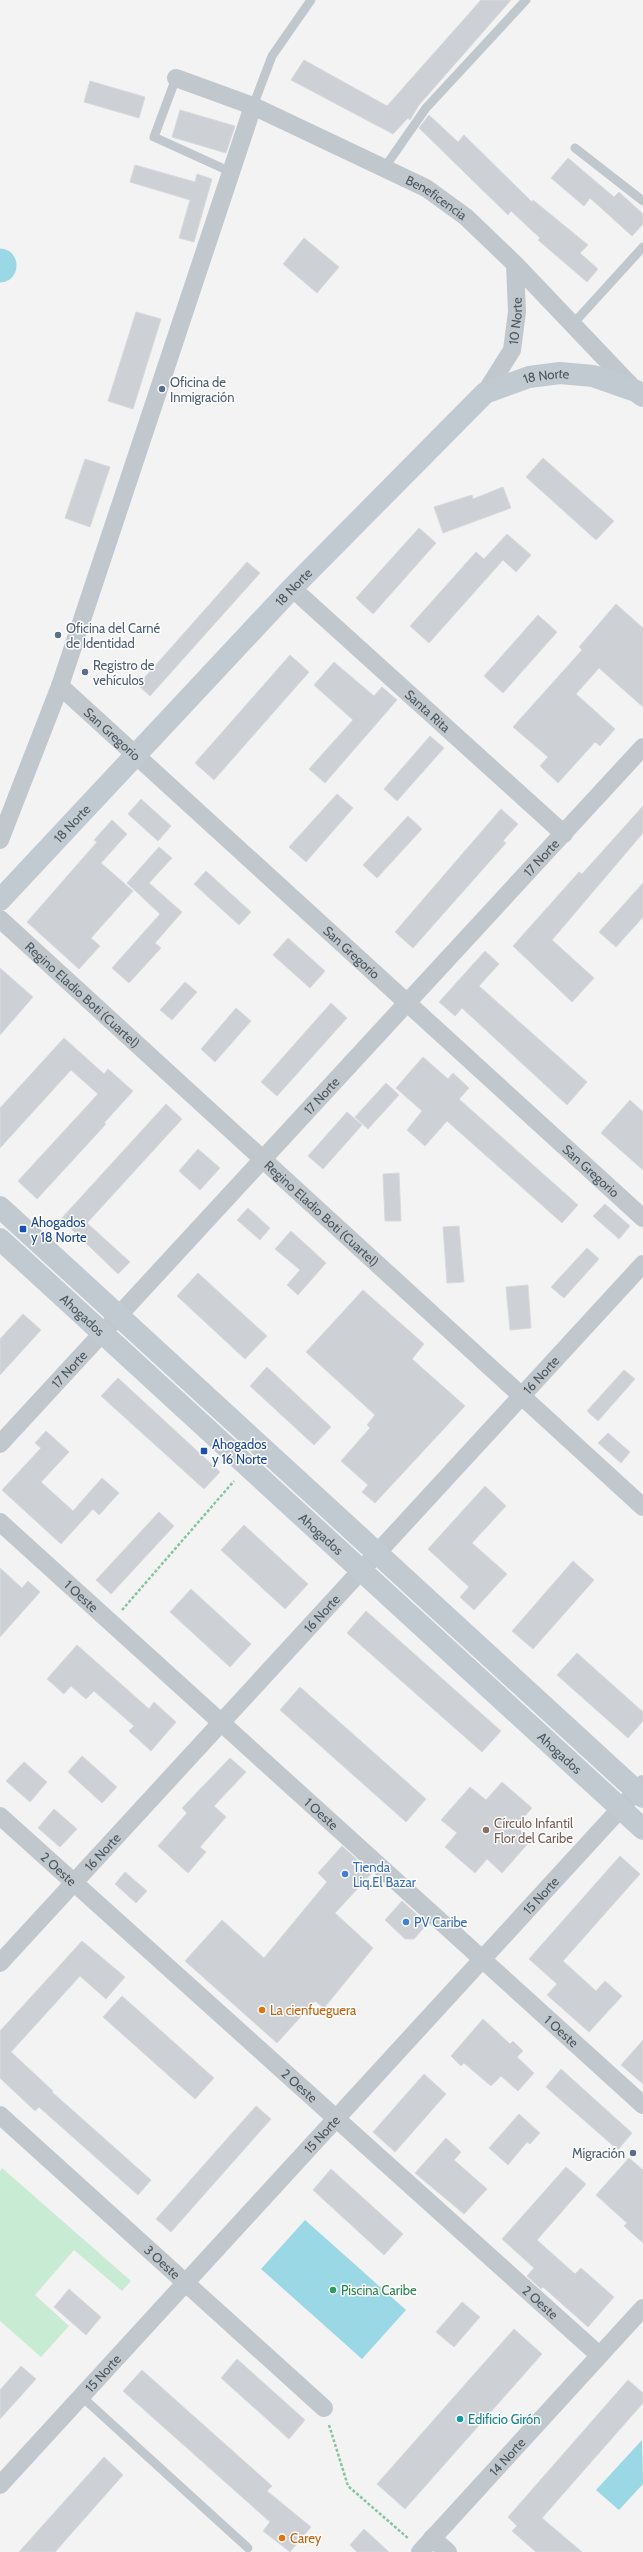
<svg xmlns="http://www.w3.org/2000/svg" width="643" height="2552" font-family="Cabin,sans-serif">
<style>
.green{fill:#c7ecd3}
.water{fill:#99d8e4}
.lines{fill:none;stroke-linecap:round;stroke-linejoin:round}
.river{stroke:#99d8e4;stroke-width:33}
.building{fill:#cdd0d4;stroke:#d7d9dd}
.path{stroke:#83c6a1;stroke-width:2.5;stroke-dasharray:3 2;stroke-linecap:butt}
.service{stroke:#c0c7cd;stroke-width:9}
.minor{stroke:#c0c7cd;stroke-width:18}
.secondary{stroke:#c1cad1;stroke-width:22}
.service-dot{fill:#5c6f8a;stroke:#fff;stroke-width:1.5}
.transit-dot{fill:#1a4fb4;stroke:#fff;stroke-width:1.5}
.education-dot{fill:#8d6e63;stroke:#fff;stroke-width:1.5}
.shop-dot{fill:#3f7fe0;stroke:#fff;stroke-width:1.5}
.food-dot{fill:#e8710a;stroke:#fff;stroke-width:1.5}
.leisure-dot{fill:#2e9e5b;stroke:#fff;stroke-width:1.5}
.culture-dot{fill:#0f9aa8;stroke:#fff;stroke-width:1.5}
.labels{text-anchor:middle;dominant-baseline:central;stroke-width:3;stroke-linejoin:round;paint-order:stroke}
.street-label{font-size:13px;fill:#4c575e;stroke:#fff}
.service-label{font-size:13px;fill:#4e5e75;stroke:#fff;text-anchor:start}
.transit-label{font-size:13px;fill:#164399;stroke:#fff;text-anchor:start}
.education-label{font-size:13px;fill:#785e54;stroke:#fff;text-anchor:start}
.shop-label{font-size:13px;fill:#366cbe;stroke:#fff;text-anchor:start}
.food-label{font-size:13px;fill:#c56008;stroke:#fff;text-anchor:start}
.leisure-label{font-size:13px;fill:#27864d;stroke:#fff;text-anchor:start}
.culture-label{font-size:13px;fill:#0d838f;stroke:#fff;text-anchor:start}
</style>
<rect width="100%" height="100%" fill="#f4f3f3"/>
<!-- green -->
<path class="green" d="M2,2168L131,2281L122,2291L74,2250L35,2295L69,2326L41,2357L0,2321V2171Z"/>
<!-- water -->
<g class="water">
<path d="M305,2220L406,2310L362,2359L261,2269Z"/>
<path d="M642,2440L643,2484L619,2510L596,2490Z"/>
</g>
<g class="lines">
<!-- river -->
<path class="river" d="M0,265V266"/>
</g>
<!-- building -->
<g class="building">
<path d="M481,0H511L419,105L410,120L408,118L393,134L291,80L304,60L387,106Z"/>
<path d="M90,81L145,97L139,118L84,102Z"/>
<path d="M180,110L235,126L226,153L172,137Z"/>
<path d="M429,115L458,142L464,135L532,202L533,200L588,245L580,253L598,269L587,282L538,240L540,238L511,211L508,215L419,128Z"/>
<path d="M568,158L614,197L619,192L643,214V224L632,236L590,198L584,206L551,178Z"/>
<path d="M135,165L195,182L197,174L212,179L194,242L179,238L190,200L130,182Z"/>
<path d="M304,238L339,267L317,293L283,264Z"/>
<path d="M136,312L161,319L133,409L108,401Z"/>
<path d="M543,458L614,521L596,540L526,477Z"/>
<path d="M85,459L110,467L90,527L65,518Z"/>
<path d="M503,487L511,508L443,533L434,507L472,495L473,499Z"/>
<path d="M419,528L436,543L373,614L356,598Z"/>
<path d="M507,534L531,555L516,572L503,560L429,643L410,626L476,552L484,559Z"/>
<path d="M247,562L260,573L150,696L138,685Z"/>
<path d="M616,604L643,628V707L599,668L576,694L615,729L600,746L595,742L558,783L540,766L548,757L513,727L582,650L579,647Z"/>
<path d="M538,615L557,632L503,693L484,676Z"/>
<path d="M290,655L309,672L214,780L195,763Z"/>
<path d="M334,662L374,696L382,687L397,700L325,783L309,769L353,720L314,685Z"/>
<path d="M430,736L444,748L397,801L384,789Z"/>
<path d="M337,794L353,808L306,862L289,847Z"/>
<path d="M141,799L171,826L158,841L128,814Z"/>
<path d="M643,806V833L552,940L594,978L572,1002L513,946L579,872L582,874Z"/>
<path d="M501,809L518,824L503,841L506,843L413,948L395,932Z"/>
<path d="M408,816L422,829L377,878L363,865Z"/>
<path d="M112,820L127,834L101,863L133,891L91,938L100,946L79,969L27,922L97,842L94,840Z"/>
<path d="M159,847L172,858L149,883L182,912L155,943L161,948L129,983L112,968L160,914L127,883Z"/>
<path d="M206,871L251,912L239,925L194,884Z"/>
<path d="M643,883V917L616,947L599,932Z"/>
<path d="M288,938L325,971L310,988L273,955Z"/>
<path d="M485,951L499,964L479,986L587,1082L567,1105L462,1008L455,1016L439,1002Z"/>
<path d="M0,968L33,997L0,1035Z"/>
<path d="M185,982L197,992L172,1020L160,1010Z"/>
<path d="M331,1003L347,1018L277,1096L261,1082Z"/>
<path d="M236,1008L251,1021L215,1062L201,1049Z"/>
<path d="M64,1038L104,1074L108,1069L133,1091L104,1123L106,1124L37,1199L18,1181L98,1094L71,1070L0,1148V1108Z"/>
<path d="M423,1057L448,1079L453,1073L469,1088L459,1099L578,1205L562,1223L447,1121L425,1146L407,1130L422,1111L396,1088Z"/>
<path d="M386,1083L399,1095L368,1129L355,1117Z"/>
<path d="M630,1100L643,1112V1170L601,1133Z"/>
<path d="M166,1104L182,1119L87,1223L130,1262L118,1274L61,1219Z"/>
<path d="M347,1112L362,1125L323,1169L308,1156Z"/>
<path d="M198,1149L220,1168L200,1190L179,1171Z"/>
<path d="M399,1173L401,1221H385L383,1174Z"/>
<path d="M605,1204L630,1226L619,1239L593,1216Z"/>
<path d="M248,1208L270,1228L260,1240L237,1220Z"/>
<path d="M459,1226L464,1282L447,1283L443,1227Z"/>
<path d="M291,1231L326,1263L298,1295L287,1285L300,1270L275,1249Z"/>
<path d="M587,1248L599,1259L564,1298L551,1287Z"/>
<path d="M198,1273L267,1336L245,1359L177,1296Z"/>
<path d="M528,1285L531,1328L510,1330L506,1287Z"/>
<path d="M363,1290L424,1344L412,1359L465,1406L375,1503L362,1492L368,1485L341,1461L370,1428L367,1425L375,1415L306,1352Z"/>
<path d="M23,1314L41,1330L0,1375V1339Z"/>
<path d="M267,1367L331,1427L314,1445L250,1386Z"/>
<path d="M624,1370L635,1379L598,1421L587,1411Z"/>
<path d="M118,1378L220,1472L204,1489L101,1396Z"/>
<path d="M46,1431L69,1452L41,1482L73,1511L102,1478L119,1493L99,1515L93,1509L61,1544L2,1490L41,1448L35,1443Z"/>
<path d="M608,1433L630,1452L621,1463L598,1443Z"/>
<path d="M485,1486L506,1506L472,1543L507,1574L474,1610L460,1597L469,1587L428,1549Z"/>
<path d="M159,1512L174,1526L111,1594L96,1580Z"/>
<path d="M244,1525L308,1584L285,1609L221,1550Z"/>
<path d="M573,1561L594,1580L533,1649L512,1631Z"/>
<path d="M0,1568L22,1588L28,1581L40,1592L0,1637Z"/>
<path d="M191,1589L251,1644L230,1667L170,1612Z"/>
<path d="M366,1611L501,1731L482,1752L347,1633Z"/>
<path d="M77,1645L149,1709L154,1702L176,1722L151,1751L129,1731L134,1726L94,1691L86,1699L71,1686L64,1694L47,1679Z"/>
<path d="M577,1653L643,1712V1721L628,1738L557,1675Z"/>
<path d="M300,1687L426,1799L406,1822L280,1710Z"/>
<path d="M82,1756L117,1787L102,1803L68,1772Z"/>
<path d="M230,1758L246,1772L214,1806L226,1817L200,1847L206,1852L188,1873L158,1846L187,1813L182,1808Z"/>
<path d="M24,1762L47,1782L30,1802L6,1781Z"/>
<path d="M502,1782L532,1808L516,1826L531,1840L502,1873L487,1859L475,1873L445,1847L457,1833L441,1820L470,1787L486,1800Z"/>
<path d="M54,1809L77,1829L60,1847L38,1828Z"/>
<path d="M342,1846L372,1873L335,1913L373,1948L324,2008L315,2001L277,2043L185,1961L222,1920L264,1958L327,1882L318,1873Z"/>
<path d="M620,1856L640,1874L563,1961L596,1991L605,1981L622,1996L589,2032L547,1995L557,1984L529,1959Z"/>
<path d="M125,1872L147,1891L136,1903L115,1884Z"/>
<path d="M402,1901L427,1924L414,1939H405L385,1920Z"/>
<path d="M82,1941L125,1977L106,1999L80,1976L11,2052L53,2091L52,2092L151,2180L138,2195L39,2107L35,2111L0,2078V2031Z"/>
<path d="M122,1996L214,2078L195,2099L103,2017Z"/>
<path d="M483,2019L510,2044L513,2041L523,2051L517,2057L534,2073L518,2091L501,2076L491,2086L464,2063L461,2066L451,2056Z"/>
<path d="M643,2040V2084L621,2065Z"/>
<path d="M561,2069L632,2133L618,2150L546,2087Z"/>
<path d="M424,2074L446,2094L395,2152L373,2132Z"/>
<path d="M256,2106L271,2119L171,2232L156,2219Z"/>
<path d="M519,2114L540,2133L530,2144L527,2142L508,2165L489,2148Z"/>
<path d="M446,2138L461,2152L454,2160L487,2189L464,2214L415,2173Z"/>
<path d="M629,2158L643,2170V2243L624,2226L627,2223L596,2195Z"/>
<path d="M566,2167L586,2184L537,2240L575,2274L581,2268L614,2297L588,2327L543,2287L541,2289L527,2276L534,2268L502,2239Z"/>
<path d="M331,2169L403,2234L384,2255L313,2190Z"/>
<path d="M69,2289L101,2317L86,2335L54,2307Z"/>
<path d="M462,2302L480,2317L454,2347L436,2332Z"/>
<path d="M514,2329L542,2354L405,2509L377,2484Z"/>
<path d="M237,2359L305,2420L289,2439L221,2378Z"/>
<path d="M21,2366L36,2379L0,2419V2390Z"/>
<path d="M142,2370L272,2486L267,2491L311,2527L290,2552L263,2531L270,2522L123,2391Z"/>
<path d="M628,2380L643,2393V2403L542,2518L582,2552H536L512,2531L517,2526L508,2517Z"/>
<path d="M104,2457L123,2475L55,2552H19Z"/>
<path d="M364,2529L389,2552H357L350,2545Z"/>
</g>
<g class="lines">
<!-- path -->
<g class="path">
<path d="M122,1610L234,1481"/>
<path d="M329,2425L348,2486L409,2539"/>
</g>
<!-- service -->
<g class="service">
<path d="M176,78L154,137L231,172"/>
<path d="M253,106L272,56L311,0"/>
<path d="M575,148L643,201"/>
<path d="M385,167L426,108L526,0"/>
<path d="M572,325L643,247"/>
<path d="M81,2396L248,2548"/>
</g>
<!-- minor -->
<g class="minor">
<path id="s1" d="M176,78L253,106L426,188L466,217L515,264L636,391"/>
<path id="s2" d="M485,393L512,350L517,312L515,264"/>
<path id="s3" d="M292,588L564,834"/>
<path id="s4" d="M60,686L643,1218"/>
<path d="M0,840L60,686L253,106"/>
<path id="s5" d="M0,919L643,1507"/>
<path id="s6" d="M0,1444L643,747"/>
<path id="s7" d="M0,1522L643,2105"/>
<path id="s8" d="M0,1816L599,2355"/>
<path id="s9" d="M0,1963L643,1264"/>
<path id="s10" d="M0,2115L324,2408"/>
<path id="s11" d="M0,2485L643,1784"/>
<path d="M432,2538L448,2552"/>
<path id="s12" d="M420,2552L643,2308"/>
</g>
<!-- secondary -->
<g class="secondary">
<path id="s13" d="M0,900L292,588L485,393L529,377L560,373L593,376L636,391L643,396"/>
<path d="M0,1207L643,1797"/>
<path id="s14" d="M0,1239L643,1829"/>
</g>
</g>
<!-- markers -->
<g class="service-dot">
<circle cx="162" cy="389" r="4"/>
<circle cx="58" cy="635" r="4"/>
<circle cx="85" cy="672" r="4"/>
<circle cx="633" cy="2153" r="4"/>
</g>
<g class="transit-dot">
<rect x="19" y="1225" width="8" height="8" rx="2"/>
<rect x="200" y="1447" width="8" height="8" rx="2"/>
</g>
<circle class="education-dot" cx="486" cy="1830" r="4"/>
<g class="shop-dot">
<circle cx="345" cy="1874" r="4"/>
<circle cx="406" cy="1922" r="4"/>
</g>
<g class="food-dot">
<circle cx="262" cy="2010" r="4"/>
<circle cx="282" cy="2538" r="4"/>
</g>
<circle class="leisure-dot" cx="333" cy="2290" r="4"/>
<circle class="culture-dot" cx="460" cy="2419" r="4"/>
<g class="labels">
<!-- street labels -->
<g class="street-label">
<text stroke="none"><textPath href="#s1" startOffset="287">Beneficencia</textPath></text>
<text stroke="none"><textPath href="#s2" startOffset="80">10 Norte</textPath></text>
<text stroke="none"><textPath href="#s13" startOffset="766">18 Norte</textPath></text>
<text stroke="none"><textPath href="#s13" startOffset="429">18 Norte</textPath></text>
<text stroke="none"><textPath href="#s3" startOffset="183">Santa Rita</textPath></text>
<text stroke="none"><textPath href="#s4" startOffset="71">San Gregorio</textPath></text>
<text stroke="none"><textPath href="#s13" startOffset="105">18 Norte</textPath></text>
<text stroke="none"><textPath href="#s6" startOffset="798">17 Norte</textPath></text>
<text stroke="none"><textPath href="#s4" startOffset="395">San Gregorio</textPath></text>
<text stroke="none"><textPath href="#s5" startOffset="112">Regino Eladio Boti (Cuartel)</textPath></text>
<text stroke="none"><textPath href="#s6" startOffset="474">17 Norte</textPath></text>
<text stroke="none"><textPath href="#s4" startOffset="719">San Gregorio</textPath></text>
<text stroke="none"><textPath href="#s5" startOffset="436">Regino Eladio Boti (Cuartel)</textPath></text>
<text stroke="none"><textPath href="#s14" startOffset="112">Ahogados</textPath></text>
<text stroke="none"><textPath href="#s6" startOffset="102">17 Norte</textPath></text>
<text stroke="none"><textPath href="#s9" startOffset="799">16 Norte</textPath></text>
<text stroke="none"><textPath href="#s14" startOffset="436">Ahogados</textPath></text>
<text stroke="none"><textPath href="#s7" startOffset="110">1 Oeste</textPath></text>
<text stroke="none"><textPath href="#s9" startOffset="475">16 Norte</textPath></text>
<text stroke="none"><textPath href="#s14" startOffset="760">Ahogados</textPath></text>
<text stroke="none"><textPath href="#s7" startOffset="434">1 Oeste</textPath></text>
<text stroke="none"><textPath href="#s9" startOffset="151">16 Norte</textPath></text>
<text stroke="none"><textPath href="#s8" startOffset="79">2 Oeste</textPath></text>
<text stroke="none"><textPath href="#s11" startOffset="800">15 Norte</textPath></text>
<text stroke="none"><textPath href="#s7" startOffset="758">1 Oeste</textPath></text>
<text stroke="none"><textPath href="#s8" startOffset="403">2 Oeste</textPath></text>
<text stroke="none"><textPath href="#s11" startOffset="476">15 Norte</textPath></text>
<text stroke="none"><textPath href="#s10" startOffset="219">3 Oeste</textPath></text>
<text stroke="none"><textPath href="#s8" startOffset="727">2 Oeste</textPath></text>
<text stroke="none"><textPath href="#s11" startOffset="152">15 Norte</textPath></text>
<text stroke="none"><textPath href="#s12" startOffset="129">14 Norte</textPath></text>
</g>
<!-- service labels -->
<g class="service-label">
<text x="170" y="382">Oficina de<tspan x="170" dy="15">Inmigración</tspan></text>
<text x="66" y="628">Oficina del Carné<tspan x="66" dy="15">de Identidad</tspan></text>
<text x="93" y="665">Registro de<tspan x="93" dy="15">vehículos</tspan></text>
<text x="625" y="2153" text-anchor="end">Migración</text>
</g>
<!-- transit labels -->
<g class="transit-label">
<text x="31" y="1222">Ahogados<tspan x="31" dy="15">y 18 Norte</tspan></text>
<text x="212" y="1444">Ahogados<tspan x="212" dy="15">y 16 Norte</tspan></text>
</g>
<!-- education labels -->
<g class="education-label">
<text x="494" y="1823">Círculo Infantil<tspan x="494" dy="15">Flor del Caribe</tspan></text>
</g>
<!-- shop labels -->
<g class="shop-label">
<text x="353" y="1867">Tienda<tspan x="353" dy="15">Liq.El Bazar</tspan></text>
<text x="414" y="1922">PV Caribe</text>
</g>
<!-- food labels -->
<g class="food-label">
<text x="270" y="2010">La cienfueguera</text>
<text x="290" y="2538">Carey</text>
</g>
<!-- leisure labels -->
<g class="leisure-label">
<text x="341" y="2290">Piscina Caribe</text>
</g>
<!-- culture labels -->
<g class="culture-label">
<text x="468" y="2419">Edificio Girón</text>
</g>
</g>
</svg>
